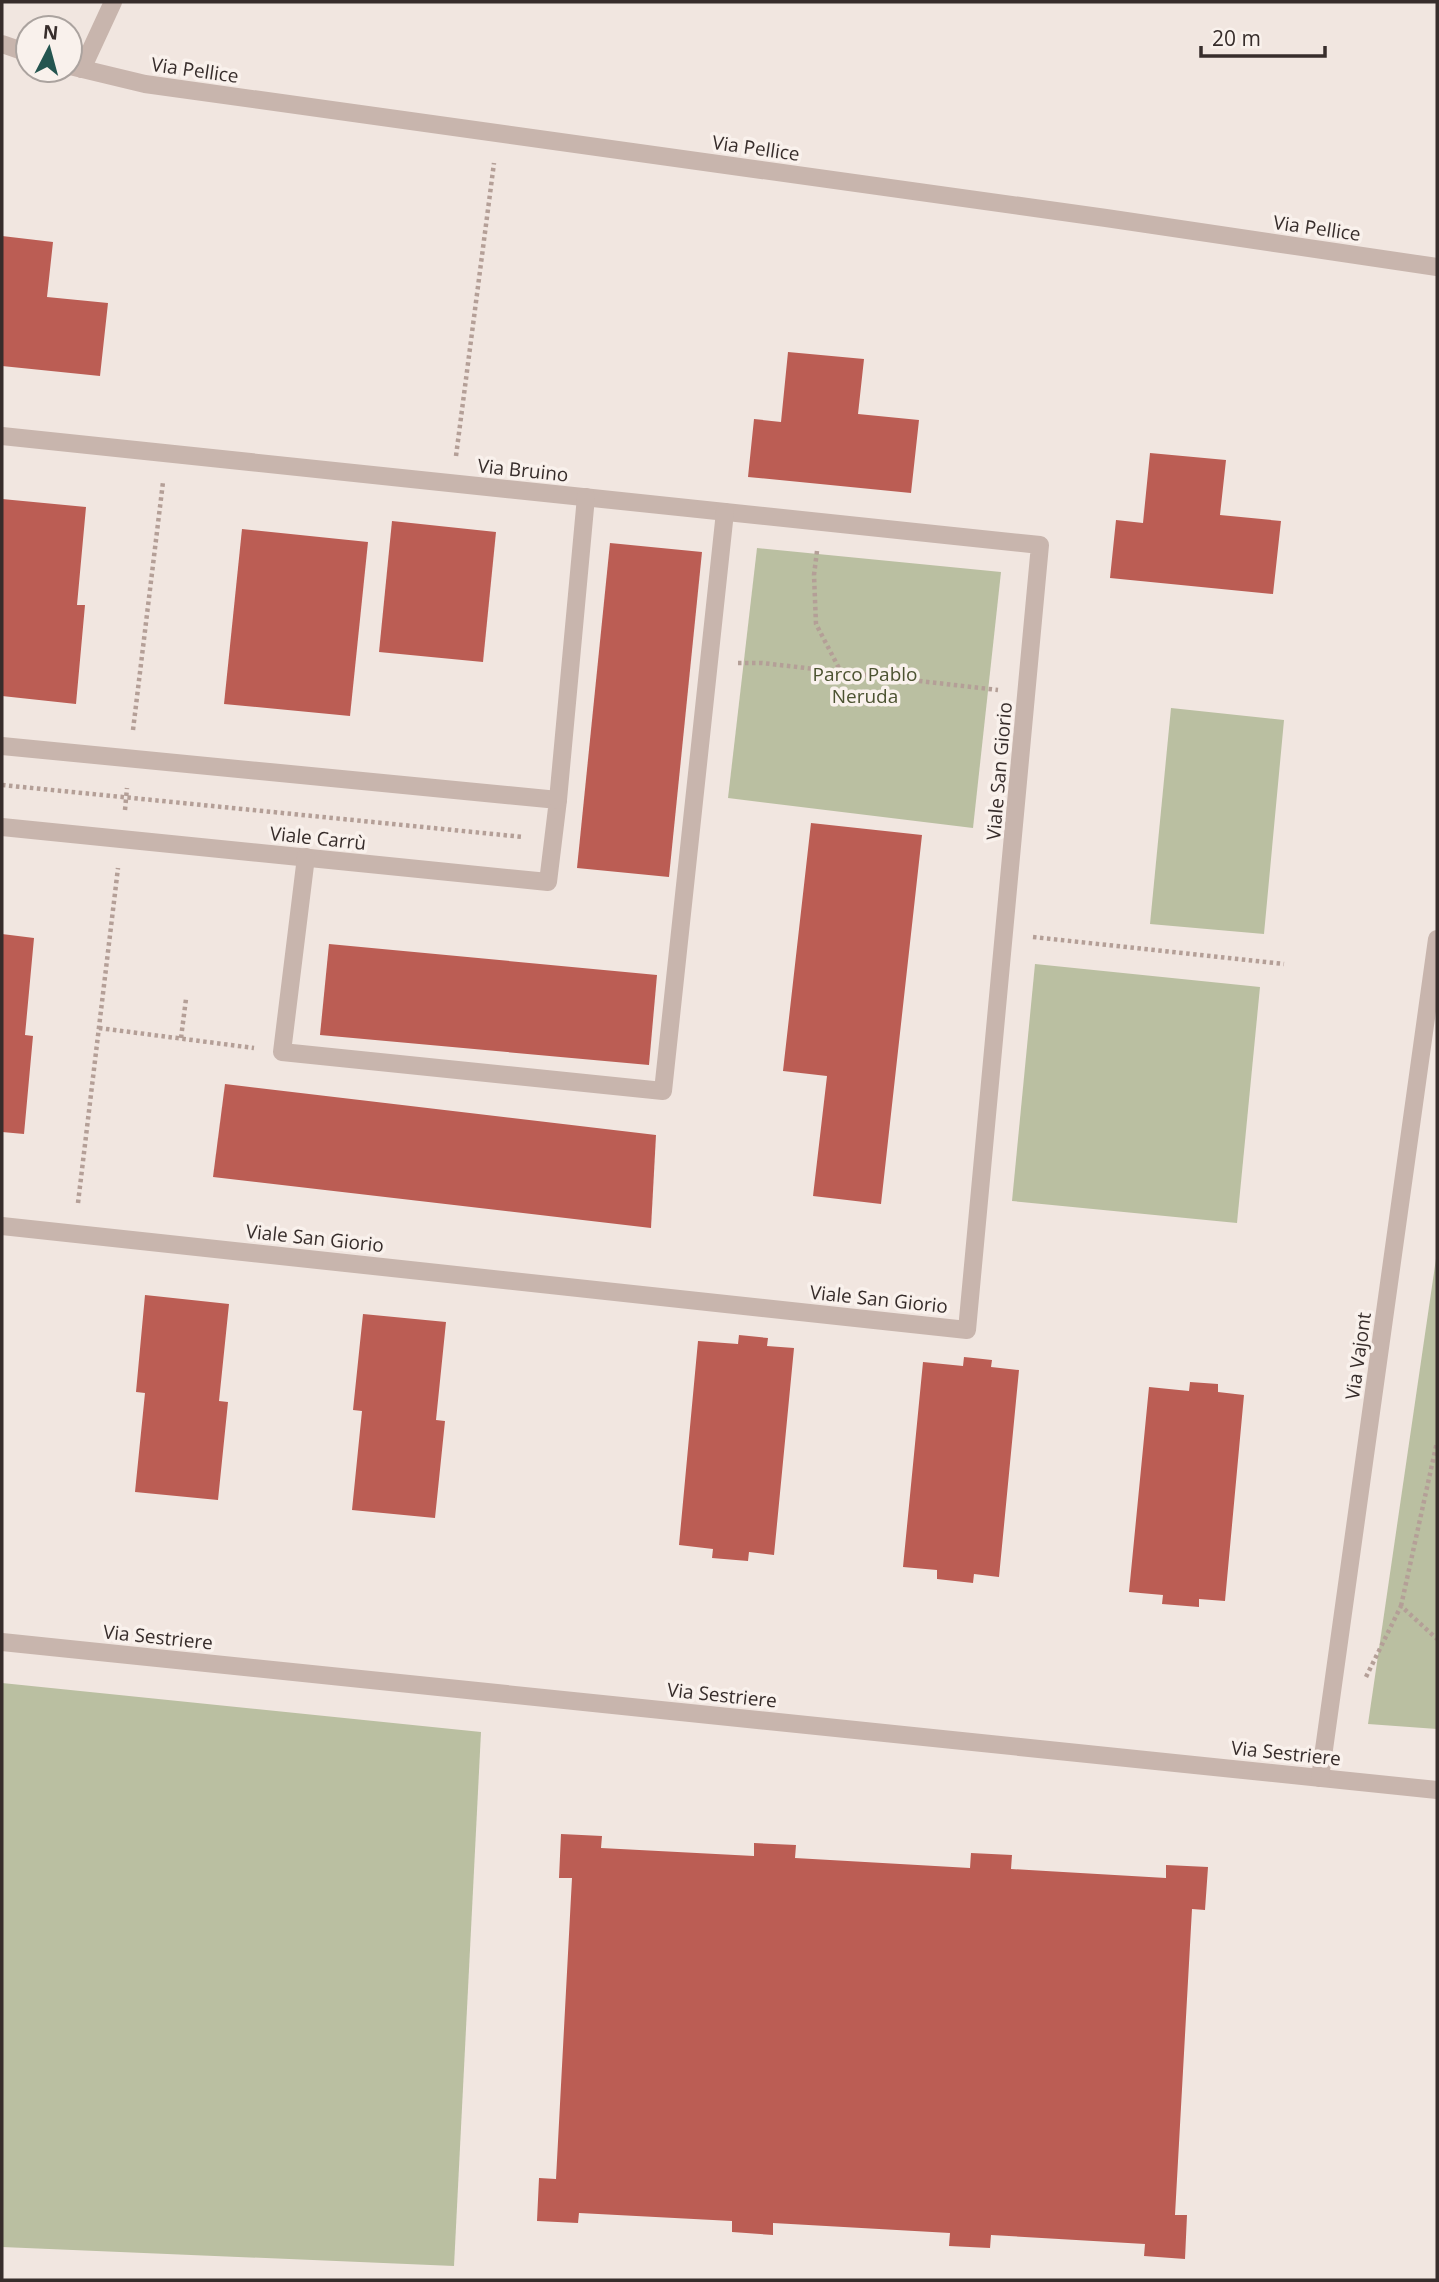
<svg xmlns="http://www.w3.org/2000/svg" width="1439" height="2282" font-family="'Open Sans',sans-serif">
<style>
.green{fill:#babfa1}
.building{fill:#bb5d54}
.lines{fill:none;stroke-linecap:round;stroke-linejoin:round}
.path{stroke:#b49f97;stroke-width:4.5;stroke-dasharray:3.5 3.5;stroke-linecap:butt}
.minor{stroke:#c8b5ad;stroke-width:18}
.labels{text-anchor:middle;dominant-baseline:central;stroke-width:7;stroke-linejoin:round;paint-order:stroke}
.street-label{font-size:19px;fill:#372d2b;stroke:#f9f1ec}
.park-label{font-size:19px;fill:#4c5331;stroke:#f9f1ec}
</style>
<rect width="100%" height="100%" fill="#f1e6e0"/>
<!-- green -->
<g class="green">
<path d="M757,548L1001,572L973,828L728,798Z"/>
<path d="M1171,708L1284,720L1264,934L1150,924Z"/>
<path d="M1035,964L1260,987L1237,1223L1012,1201Z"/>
<path d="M1437,1252V1729L1368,1724Z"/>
<path d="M2,1683L481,1732L454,2266L2,2247Z"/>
</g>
<!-- building -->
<g class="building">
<path d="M2,236L53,242L47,297L108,303L100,376L2,366Z"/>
<path d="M788,352L864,359L858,414L919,420L911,493L748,477L754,419L781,422Z"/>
<path d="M1150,453L1226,460L1220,515L1281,521L1273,594L1110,578L1116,520L1143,523Z"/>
<path d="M2,499L86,507L77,605H85L76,704L2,696Z"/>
<path d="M392,521L496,532L483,662L379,652Z"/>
<path d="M242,529L368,542L350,716L224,704Z"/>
<path d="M610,543L702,552L669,877L577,868Z"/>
<path d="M811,823L922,835L881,1204L813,1196L827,1076L783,1071Z"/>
<path d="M2,934L34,938L25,1035L33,1036L24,1134L2,1132Z"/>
<path d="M329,944L657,975L649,1065L320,1035Z"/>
<path d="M225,1084L656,1135L651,1228L213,1177Z"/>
<path d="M145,1295L229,1304L219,1401L228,1402L218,1500L135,1492L145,1393L136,1392Z"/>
<path d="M363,1314L446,1322L436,1420L445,1421L435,1518L352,1510L362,1411L353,1410Z"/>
<path d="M739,1335L768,1338L767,1346L794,1348L774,1555L749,1552L748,1561L712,1558L713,1549L679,1545L698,1341L738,1344Z"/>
<path d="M964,1357L992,1360L991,1367L1019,1370L999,1577L974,1574L973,1583L937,1579V1570L903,1567L923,1362L963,1366Z"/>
<path d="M1190,1382L1218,1384V1392L1244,1395L1225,1601L1199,1599V1607L1162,1604L1163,1595L1129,1592L1149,1387L1189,1391Z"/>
<path d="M561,1834L602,1836L601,1848L754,1856V1843L796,1845L795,1858L970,1868L971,1853L1012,1855L1011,1869L1166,1878V1865L1208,1867L1205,1910L1192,1909L1175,2215H1187L1185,2259L1144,2256L1145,2244L991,2235L990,2248L949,2246L950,2233L773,2223V2235L732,2232V2221L579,2213L578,2223L537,2221L539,2178L556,2179L572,1878H559Z"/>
</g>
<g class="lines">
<!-- path -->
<g class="path">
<path d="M456,456L494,163"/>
<path d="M817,551L814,575L816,624L841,672"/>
<path d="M738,663H762L998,690"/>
<path d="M133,730L163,482"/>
<path d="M2,785L523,837"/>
<path d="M125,810L127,788"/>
<path d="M1033,937L1284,964"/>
<path d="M99,1028L254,1048"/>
<path d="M181,1038L186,999"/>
<path d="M78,1203L118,868"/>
<path d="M1401,1606L1437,1442"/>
<path d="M1366,1677L1401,1606L1437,1639"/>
</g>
<!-- minor -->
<g class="minor">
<path d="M2,44L28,53"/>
<path d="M70,66L145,84L1106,218L1437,267"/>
<path d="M82,69L113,2"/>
<path d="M2,436L1040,545L967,1330L2,1226"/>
<path d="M2,746L558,800L548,882L2,827"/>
<path d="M558,800L586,497"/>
<path d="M306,857L282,1052L663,1091L725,512"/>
<path d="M2,1642L1437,1790"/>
<path d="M1320,1778L1437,939"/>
</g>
</g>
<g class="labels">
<!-- street labels -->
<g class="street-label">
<text transform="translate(195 70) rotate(8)">Via Pellice</text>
<text transform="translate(756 148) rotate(8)">Via Pellice</text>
<text transform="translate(1317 228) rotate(8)">Via Pellice</text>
<text transform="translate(523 470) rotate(6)">Via Bruino</text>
<text transform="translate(999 771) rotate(-85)">Viale San Giorio</text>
<text transform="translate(318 838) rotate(6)">Viale Carrù</text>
<text transform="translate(315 1238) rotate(6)">Viale San Giorio</text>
<text transform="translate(879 1299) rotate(6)">Viale San Giorio</text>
<text transform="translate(1358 1356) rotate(-82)">Via Vajont</text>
<text transform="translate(158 1637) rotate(6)">Via Sestriere</text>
<text transform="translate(722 1695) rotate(6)">Via Sestriere</text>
<text transform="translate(1286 1753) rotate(6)">Via Sestriere</text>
</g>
<!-- park labels -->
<g class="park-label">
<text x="865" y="674">Parco Pablo<tspan x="865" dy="22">Neruda</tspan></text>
</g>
</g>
<!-- border -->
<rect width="1439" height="2282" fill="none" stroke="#372d2b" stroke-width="7"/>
<!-- north arrow -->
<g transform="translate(49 49) rotate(6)"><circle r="33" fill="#f9f1ec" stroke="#aba39f" stroke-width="2"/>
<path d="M0-5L12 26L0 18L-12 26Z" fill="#245550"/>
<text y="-10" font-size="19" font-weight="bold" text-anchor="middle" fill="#372d2b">N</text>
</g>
<!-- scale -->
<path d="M1201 46v10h124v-10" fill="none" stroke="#372d2b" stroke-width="3.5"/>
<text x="1212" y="46" font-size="21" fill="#372d2b" stroke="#f9f1ec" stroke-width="5" paint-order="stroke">20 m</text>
</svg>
